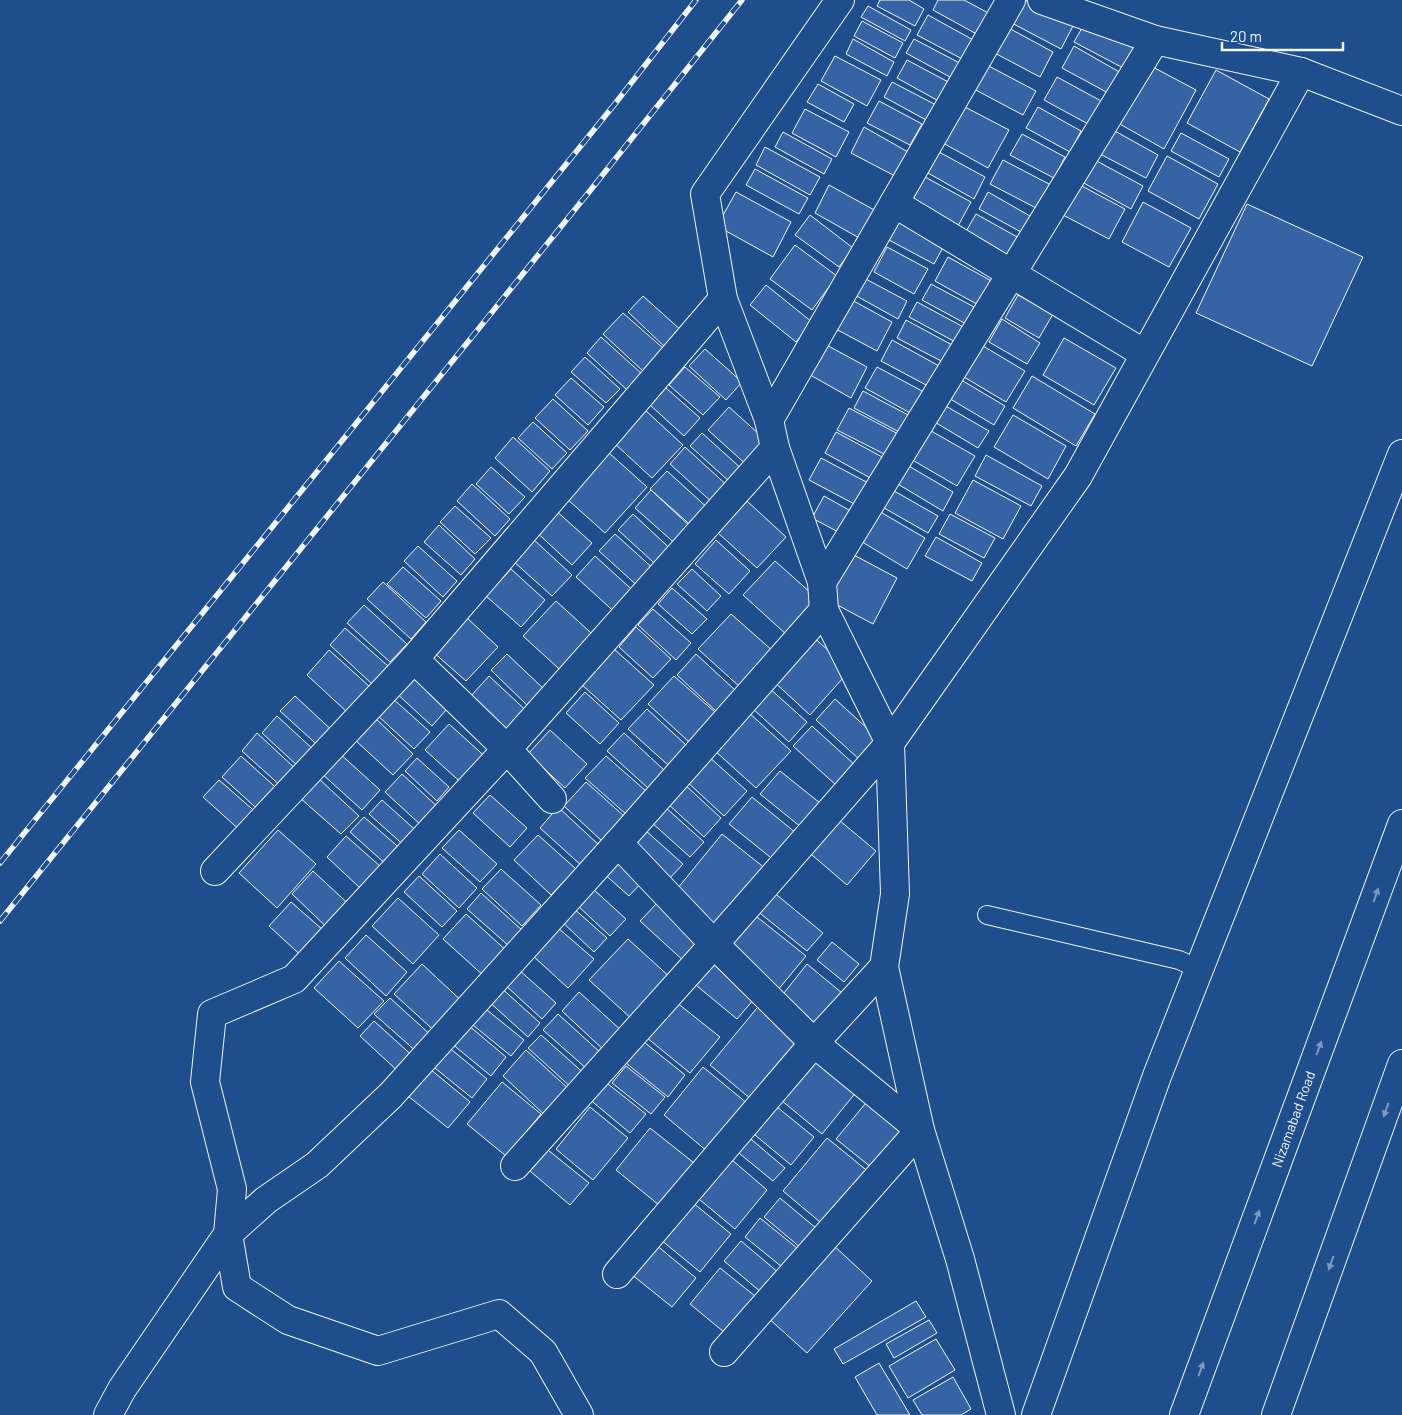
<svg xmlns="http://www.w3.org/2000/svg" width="1402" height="1415" font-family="Barlow,sans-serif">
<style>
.building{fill:#3563a3;stroke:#f2f6ff}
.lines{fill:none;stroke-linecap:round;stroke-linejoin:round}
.lane-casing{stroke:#f2f6ff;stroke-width:20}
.street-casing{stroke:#f2f6ff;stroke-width:30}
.highway-casing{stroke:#f2f6ff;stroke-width:30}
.lane{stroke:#1f4e8c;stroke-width:18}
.street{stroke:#1f4e8c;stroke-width:28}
.highway{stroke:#1f4e8c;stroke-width:28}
.rail-casing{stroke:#f2f6ff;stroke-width:5.5}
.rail{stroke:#1f4e8c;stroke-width:4;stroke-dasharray:11;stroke-linecap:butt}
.oneway{fill:#7e9ac0}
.labels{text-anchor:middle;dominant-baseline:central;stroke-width:4;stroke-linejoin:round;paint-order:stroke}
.street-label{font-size:14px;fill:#f2f6ff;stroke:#1f4e8c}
</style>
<rect width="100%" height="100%" fill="#1f4e8c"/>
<!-- building -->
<g class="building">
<path d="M880,0H909L924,9L915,26L877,6Z"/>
<path d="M938,0H964L994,16L982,37L933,10Z"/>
<path d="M1020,0H1025L1073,26L1061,49L1008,21Z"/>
<path d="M868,6L911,30L905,41L861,17Z"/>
<path d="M928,15L977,42L966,61L917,35Z"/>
<path d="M862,21L903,43L895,58L854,36Z"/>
<path d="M1086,21L1138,50L1127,70L1074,42Z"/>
<path d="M1003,25L1053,52L1040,77L989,50Z"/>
<path d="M853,39L894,62L887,76L846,54Z"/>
<path d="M914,39L969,68L961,83L906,53Z"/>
<path d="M1074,46L1121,73L1110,94L1062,68Z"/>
<path d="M835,56L881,80L867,106L821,81Z"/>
<path d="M907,60L954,85L944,104L897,78Z"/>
<path d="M983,63L1036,91L1023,115L970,87Z"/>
<path d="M1149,65L1196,90L1164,149L1118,123Z"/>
<path d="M1216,70L1269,99L1240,152L1187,123Z"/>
<path d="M1057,77L1103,102L1090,125L1044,100Z"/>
<path d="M892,82L936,105L928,121L884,97Z"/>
<path d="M818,84L854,104L844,122L807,102Z"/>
<path d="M879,101L922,124L910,145L867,123Z"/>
<path d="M963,106L1009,130L988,168L943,143Z"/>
<path d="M1038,107L1081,131L1070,152L1026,128Z"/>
<path d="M805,109L849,132L836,157L792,133Z"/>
<path d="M864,127L908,152L895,176L851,153Z"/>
<path d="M1113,130L1158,155L1146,178L1100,154Z"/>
<path d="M783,132L832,159L824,174L775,147Z"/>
<path d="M1181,133L1229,159L1219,177L1171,151Z"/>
<path d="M1022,134L1065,157L1054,178L1010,155Z"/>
<path d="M765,147L820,177L810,195L756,165Z"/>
<path d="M939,152L985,177L974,199L928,173Z"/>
<path d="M1167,156L1218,184L1199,219L1148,191Z"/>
<path d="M1093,159L1143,186L1131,209L1080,181Z"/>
<path d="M1003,160L1051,185L1038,209L990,184Z"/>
<path d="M755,169L808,198L799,214L746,185Z"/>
<path d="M925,177L971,202L958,226L912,201Z"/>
<path d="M829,185L876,211L861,239L815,213Z"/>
<path d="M1080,185L1125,209L1109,239L1063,215Z"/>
<path d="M736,192L791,222L773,257L717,226Z"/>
<path d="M988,192L1030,216L1021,232L979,209Z"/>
<path d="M1143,202L1191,228L1169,267L1122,242Z"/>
<path d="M1247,204L1363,257L1312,366L1196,313Z"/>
<path d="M976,214L1019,238L1007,259L964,235Z"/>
<path d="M810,215L853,248L839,267L795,235Z"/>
<path d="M902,216L947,240L934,264L889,240Z"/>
<path d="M795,245L837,276L812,310L770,279Z"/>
<path d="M887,247L928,269L914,294L874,272Z"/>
<path d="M948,257L995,283L982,307L935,281Z"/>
<path d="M862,277L907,301L898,319L853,294Z"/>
<path d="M931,284L976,308L968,325L922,300Z"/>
<path d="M766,285L812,322L796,342L750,305Z"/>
<path d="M1018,295L1053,314L1039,338L1005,318Z"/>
<path d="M643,296L683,332L667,349L628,312Z"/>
<path d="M850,299L892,322L877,351L834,328Z"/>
<path d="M917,302L969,330L961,345L909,317Z"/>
<path d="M623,313L664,349L644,372L603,334Z"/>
<path d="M1002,319L1040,343L1027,364L989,342Z"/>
<path d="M906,320L954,346L945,363L897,338Z"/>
<path d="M601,337L642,374L627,390L587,353Z"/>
<path d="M1064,338L1116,368L1094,405L1043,375Z"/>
<path d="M892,340L939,366L928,386L881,361Z"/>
<path d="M821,342L867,367L851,398L805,372Z"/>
<path d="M983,346L1025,371L1006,402L964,377Z"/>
<path d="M705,349L742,382L726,400L689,366Z"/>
<path d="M585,357L620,389L606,403L571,372Z"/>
<path d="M685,367L720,397L703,415L669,385Z"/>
<path d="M877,367L924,392L912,414L865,388Z"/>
<path d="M1032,376L1095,414L1076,446L1013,408Z"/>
<path d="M571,378L604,407L588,425L555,395Z"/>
<path d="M958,378L1005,406L994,425L947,397Z"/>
<path d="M666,388L700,418L684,436L650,405Z"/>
<path d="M863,391L910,416L901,433L854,408Z"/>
<path d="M553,399L588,431L570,450L535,418Z"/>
<path d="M944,405L989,431L978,448L933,421Z"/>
<path d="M729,407L770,444L749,467L708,430Z"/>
<path d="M849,408L900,435L888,456L837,430Z"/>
<path d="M644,409L683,445L652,478L613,442Z"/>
<path d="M1013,415L1066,446L1048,479L994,447Z"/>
<path d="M533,422L567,453L552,469L518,438Z"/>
<path d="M926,428L975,456L957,486L909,458Z"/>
<path d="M836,432L886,459L874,480L825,453Z"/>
<path d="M702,433L743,470L731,483L690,446Z"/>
<path d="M513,437L550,471L532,492L495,458Z"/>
<path d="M685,447L730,488L715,505L670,464Z"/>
<path d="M608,452L647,487L605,533L566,498Z"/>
<path d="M986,455L1042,486L1031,506L975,476Z"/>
<path d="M821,458L872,485L860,507L809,480Z"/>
<path d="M907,465L953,492L943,511L896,483Z"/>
<path d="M491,467L525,497L509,514L476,484Z"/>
<path d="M667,471L711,511L695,529L650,489Z"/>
<path d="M973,480L1021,506L1003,539L955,513Z"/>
<path d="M472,484L510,519L495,536L457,501Z"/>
<path d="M889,488L938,516L928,533L879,505Z"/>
<path d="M651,490L694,530L679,547L635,508Z"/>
<path d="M824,496L856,514L844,535L812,518Z"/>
<path d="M747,501L786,537L757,568L718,533Z"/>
<path d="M455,506L491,538L475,554L440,522Z"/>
<path d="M554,509L592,543L572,565L534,530Z"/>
<path d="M877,510L925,538L907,569L859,540Z"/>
<path d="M633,514L677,555L663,571L618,530Z"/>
<path d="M950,514L995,538L984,558L939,534Z"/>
<path d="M439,525L475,559L461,575L424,542Z"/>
<path d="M615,534L656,571L641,589L599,551Z"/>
<path d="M936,537L982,563L972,581L925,556Z"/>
<path d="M533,539L572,575L552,596L513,561Z"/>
<path d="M716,540L750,571L729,594L695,564Z"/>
<path d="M418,546L457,581L443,597L404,561Z"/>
<path d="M852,554L897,578L873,624L828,600Z"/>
<path d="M595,556L639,596L620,617L576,577Z"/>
<path d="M775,561L820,601L788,636L743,595Z"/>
<path d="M403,567L441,601L426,618L387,584Z"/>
<path d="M511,569L545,600L521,627L486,596Z"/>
<path d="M692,569L721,596L707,611L677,584Z"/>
<path d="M383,582L426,622L411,639L367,599Z"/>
<path d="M672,588L707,619L692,634L658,604Z"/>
<path d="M556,601L601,642L568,677L523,636Z"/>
<path d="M364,605L407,644L390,662L347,623Z"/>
<path d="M653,609L691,643L676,660L638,625Z"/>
<path d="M731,614L774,652L741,688L698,649Z"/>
<path d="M465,616L498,647L466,681L432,651Z"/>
<path d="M636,627L671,659L653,678L619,647Z"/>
<path d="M345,628L388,666L372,684L330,645Z"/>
<path d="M810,634L850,670L810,715L770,678Z"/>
<path d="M614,649L654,685L621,720L581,684Z"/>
<path d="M329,650L370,687L347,712L307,675Z"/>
<path d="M507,654L546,691L530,708L491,670Z"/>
<path d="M696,654L736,691L717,712L677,675Z"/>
<path d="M415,667L453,702L432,726L393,690Z"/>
<path d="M489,676L532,716L514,736L471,696Z"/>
<path d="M674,676L716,713L689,742L648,704Z"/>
<path d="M768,687L807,722L789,742L751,707Z"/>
<path d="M585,692L619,723L600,744L566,713Z"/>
<path d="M295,696L337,735L323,750L280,711Z"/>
<path d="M391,697L430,732L414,749L376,714Z"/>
<path d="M835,699L880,740L860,760L816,720Z"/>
<path d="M647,709L686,745L668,765L628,729Z"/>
<path d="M748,712L791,751L756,788L714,750Z"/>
<path d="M277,716L315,751L300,768L262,733Z"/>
<path d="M374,717L413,754L393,775L354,739Z"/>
<path d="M449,724L490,761L466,787L425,750Z"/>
<path d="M812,726L856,766L837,786L793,746Z"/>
<path d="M550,730L587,764L565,788L528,754Z"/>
<path d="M257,733L298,771L283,788L242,751Z"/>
<path d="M624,733L664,770L648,788L607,751Z"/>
<path d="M338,752L380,790L362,810L320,772Z"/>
<path d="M707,755L747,791L724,816L685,780Z"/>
<path d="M241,756L283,794L264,815L222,777Z"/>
<path d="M606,756L646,791L626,814L585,778Z"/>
<path d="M417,758L449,787L437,801L405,771Z"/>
<path d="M780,771L825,807L806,831L760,794Z"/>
<path d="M402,774L440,809L423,827L385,792Z"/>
<path d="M318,778L359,816L341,834L300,798Z"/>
<path d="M219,780L259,815L243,833L203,797Z"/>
<path d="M586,782L625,817L602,841L564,806Z"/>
<path d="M683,783L721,818L704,837L666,802Z"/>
<path d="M490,795L527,828L510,847L473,813Z"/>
<path d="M752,797L802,838L780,865L729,824Z"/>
<path d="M382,800L421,835L408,849L369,814Z"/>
<path d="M558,807L600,846L582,866L540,828Z"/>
<path d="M665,807L704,842L690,857L651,822Z"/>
<path d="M833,815L876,851L847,885L805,849Z"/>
<path d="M364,817L403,851L389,867L350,832Z"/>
<path d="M278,830L316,864L277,908L239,873Z"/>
<path d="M459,830L497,864L480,882L442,848Z"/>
<path d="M645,830L683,864L669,879L632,844Z"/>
<path d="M722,834L766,869L717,929L673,894Z"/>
<path d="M538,835L576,869L551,895L514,860Z"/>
<path d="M346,836L381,867L361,889L327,857Z"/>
<path d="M440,854L477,888L459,908L422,874Z"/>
<path d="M614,858L641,883L629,896L602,872Z"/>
<path d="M501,869L541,905L522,926L482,889Z"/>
<path d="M313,871L356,911L334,934L292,894Z"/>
<path d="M419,876L457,911L442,927L404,892Z"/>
<path d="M592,888L626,919L610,936L577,905Z"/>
<path d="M772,891L823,933L807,951L756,910Z"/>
<path d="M481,893L523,931L509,946L467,909Z"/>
<path d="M398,898L439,935L413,964L372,926Z"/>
<path d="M660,900L705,942L686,963L640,921Z"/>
<path d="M291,902L331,937L308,962L269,926Z"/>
<path d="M572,907L607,938L594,952L560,920Z"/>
<path d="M752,913L806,956L777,991L724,947Z"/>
<path d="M466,914L508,952L485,977L443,939Z"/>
<path d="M557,927L594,959L568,988L532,955Z"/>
<path d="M366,935L407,972L386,996L345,958Z"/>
<path d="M628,939L672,979L633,1020L589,980Z"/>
<path d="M832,942L859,964L844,982L817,960Z"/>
<path d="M714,954L760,992L737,1019L691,981Z"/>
<path d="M339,961L384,1001L358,1028L314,988Z"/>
<path d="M422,964L466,1005L439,1035L394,994Z"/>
<path d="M807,964L848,998L816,1036L776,1003Z"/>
<path d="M518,969L556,1003L542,1019L504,984Z"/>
<path d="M498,985L540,1023L528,1037L486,999Z"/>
<path d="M579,992L623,1032L606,1052L562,1011Z"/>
<path d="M390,998L433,1037L418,1053L374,1014Z"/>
<path d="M676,1002L720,1037L690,1073L646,1037Z"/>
<path d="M762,1002L803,1035L751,1099L710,1065Z"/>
<path d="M482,1006L524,1040L511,1056L468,1021Z"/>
<path d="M558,1014L602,1054L588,1070L543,1030Z"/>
<path d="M374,1021L416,1059L402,1075L360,1036Z"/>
<path d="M467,1024L506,1057L491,1076L451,1043Z"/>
<path d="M541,1035L587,1076L574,1090L528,1048Z"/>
<path d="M644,1042L685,1075L668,1097L626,1063Z"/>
<path d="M446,1045L487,1079L472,1098L430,1064Z"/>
<path d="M526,1050L571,1091L547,1117L503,1076Z"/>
<path d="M816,1057L857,1091L822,1134L781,1100Z"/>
<path d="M626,1066L665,1097L651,1114L612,1083Z"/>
<path d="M703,1067L748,1104L708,1152L664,1115Z"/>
<path d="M430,1069L470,1102L448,1128L408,1096Z"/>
<path d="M603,1080L646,1114L630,1133L588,1098Z"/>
<path d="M502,1082L541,1114L506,1156L467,1124Z"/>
<path d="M870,1098L910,1132L877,1172L836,1139Z"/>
<path d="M772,1103L814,1137L791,1165L749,1130Z"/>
<path d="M590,1107L628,1138L593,1180L556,1149Z"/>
<path d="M650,1128L694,1163L659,1205L616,1170Z"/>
<path d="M746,1135L785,1168L773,1181L734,1149Z"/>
<path d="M827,1138L870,1173L826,1227L783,1191Z"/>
<path d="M548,1150L589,1183L570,1205L530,1171Z"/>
<path d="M732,1160L767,1190L735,1229L699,1199Z"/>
<path d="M780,1198L817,1229L801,1248L764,1217Z"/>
<path d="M692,1202L731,1234L700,1272L661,1240Z"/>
<path d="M760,1218L797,1248L782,1267L745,1237Z"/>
<path d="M741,1241L779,1273L762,1293L724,1261Z"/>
<path d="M655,1244L696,1278L672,1307L631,1274Z"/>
<path d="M832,1244L872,1281L807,1353L766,1316Z"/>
<path d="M720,1268L760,1300L730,1337L690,1304Z"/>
<path d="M916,1301L926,1317L843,1364L834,1349Z"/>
<path d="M929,1320L937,1333L894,1358L886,1344Z"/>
<path d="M936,1339L955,1370L908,1398L889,1366Z"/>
<path d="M879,1363L910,1415H877L855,1377Z"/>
<path d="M953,1377L971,1409L961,1415H922L913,1400Z"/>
</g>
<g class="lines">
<!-- lane casing -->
<g class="lane-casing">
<path id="lane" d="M987,915L1179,960L1199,969"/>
</g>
<!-- street casing -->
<g class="street-casing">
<g id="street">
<path d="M840,0L705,194L723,299L769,420L775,448L822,582L824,610L890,743L895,894L884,967L920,1130L960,1259L1001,1415"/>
<path d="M1042,0L1155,40L1301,72L1402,111"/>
<path d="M894,203L1145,354"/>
<path d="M769,420L1011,0"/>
<path d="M822,582L1155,40"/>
<path d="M414,659L507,749L552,799"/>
<path d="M618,843L714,944L814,1043L920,1130L724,1352"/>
<path d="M215,871L414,659L723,299"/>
<path d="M515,1166L714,944L890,743L1078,476L1301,72"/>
<path d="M617,1274L814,1043L884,967"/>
<path d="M108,1415L122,1389L228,1234L232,1189L205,1082L212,1014L294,979L507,749L775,448"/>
<path d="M579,1415L543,1352L499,1314L378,1351L288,1320L237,1287L228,1234L266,1200L317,1165L391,1095L618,843L824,610"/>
<path d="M1036,1415L1157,1076L1402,454"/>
</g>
</g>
<!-- highway casing -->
<g class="highway-casing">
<g id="highway">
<path d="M1184,1415L1402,824"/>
<path d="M1276,1415L1402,1064"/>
</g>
</g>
<!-- lane -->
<use href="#lane" class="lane"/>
<!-- street -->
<use href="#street" class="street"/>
<!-- highway -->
<use href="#highway" class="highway"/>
<!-- rail casing -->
<g class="rail-casing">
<g id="rail">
<path d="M0,863L614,105L696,0"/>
<path d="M0,921L589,192L742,0"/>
</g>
</g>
<!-- rail -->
<use href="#rail" class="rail"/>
</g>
<!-- one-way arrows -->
<defs><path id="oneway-solid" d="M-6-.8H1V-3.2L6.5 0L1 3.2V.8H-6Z" transform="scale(1.25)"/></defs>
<g class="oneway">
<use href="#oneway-solid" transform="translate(1376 895) rotate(-70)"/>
<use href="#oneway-solid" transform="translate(1319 1048) rotate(-70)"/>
<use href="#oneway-solid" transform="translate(1386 1110) rotate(110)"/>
<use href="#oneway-solid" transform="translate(1257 1217) rotate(-70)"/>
<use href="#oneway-solid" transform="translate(1331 1263) rotate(110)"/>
<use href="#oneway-solid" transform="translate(1201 1369) rotate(-70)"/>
</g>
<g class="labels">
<!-- street labels -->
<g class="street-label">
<text transform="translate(1293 1119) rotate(-70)">Nizamabad Road</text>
</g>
</g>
<!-- scale -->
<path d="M1222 42v8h121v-8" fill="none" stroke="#f2f6ff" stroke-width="2.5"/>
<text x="1230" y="42" font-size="15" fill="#f2f6ff" stroke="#1f4e8c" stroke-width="4" paint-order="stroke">20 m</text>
</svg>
